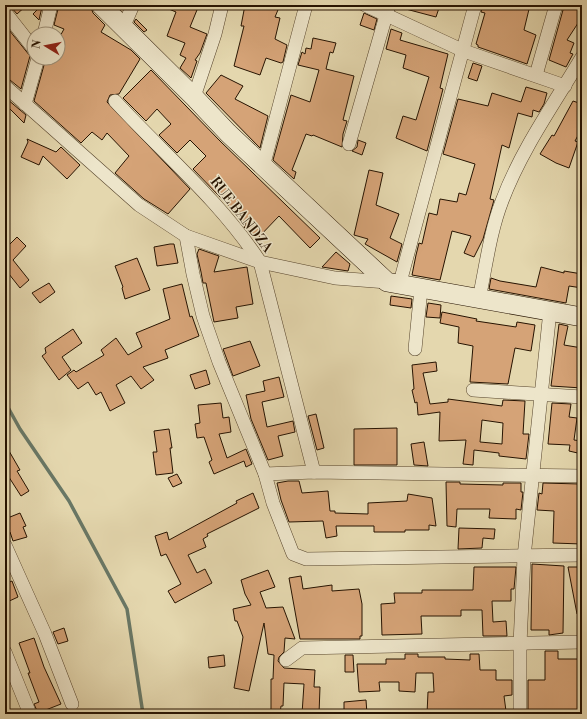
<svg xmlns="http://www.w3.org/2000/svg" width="587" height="719" font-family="'Libre Bodoni',serif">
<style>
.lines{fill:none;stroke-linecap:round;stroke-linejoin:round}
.stream{stroke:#697765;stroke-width:3.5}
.building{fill:#d5a377;stroke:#261301;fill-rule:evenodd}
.street-casing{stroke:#56442c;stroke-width:14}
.secondary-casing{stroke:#261301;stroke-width:20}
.street{stroke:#ede5ca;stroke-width:13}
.secondary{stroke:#ede5ca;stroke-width:19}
.labels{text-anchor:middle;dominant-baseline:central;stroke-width:3;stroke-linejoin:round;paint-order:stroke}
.street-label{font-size:14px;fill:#261301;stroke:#ede5ca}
</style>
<rect width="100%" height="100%" fill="#e4d7ae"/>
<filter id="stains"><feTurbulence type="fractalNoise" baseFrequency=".005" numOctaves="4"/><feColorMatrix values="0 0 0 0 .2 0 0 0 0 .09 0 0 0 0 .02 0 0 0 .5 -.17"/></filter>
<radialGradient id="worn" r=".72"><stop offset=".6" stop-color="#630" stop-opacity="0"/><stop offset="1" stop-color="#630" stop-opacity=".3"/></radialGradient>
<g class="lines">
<!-- stream -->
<path class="stream" d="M5,402L20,429L69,501L127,609L143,714"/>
</g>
<!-- building -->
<g class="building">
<path d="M13,5H27L17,14L11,7Z"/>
<path d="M59,5H90L93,13L105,25L101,32L131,50L140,59L119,94L110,95L107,102L190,189L168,214L144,199L115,173L129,156L107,133L102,140L92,132L81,143L34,101L46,58H58V40L64,29L54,25Z"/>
<path d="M159,5H199L190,27L207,34L200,53L195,60L197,61L191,78L180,68L186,58L180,55L185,43L167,36L176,12Z"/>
<path d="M245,5H280L275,17L280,18L275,39L287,45L283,62L281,63L266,58L260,75L234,66L244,26H241Z"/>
<path d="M403,5H440L436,17L402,8Z"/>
<path d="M483,5H530L524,30L536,35L527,64L478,47V45L476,44L485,13L481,12Z"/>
<path d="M566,5H577L582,8V17L567,40L574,43L570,53L573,54L566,67L549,60L563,10Z"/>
<path d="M41,6L42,7L39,20L33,14Z"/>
<path d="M364,13L377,19L374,30L360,25Z"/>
<path d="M136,19L147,30L144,32L134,22Z"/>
<path d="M5,25L30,56L21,89L10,80L5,78V62L10,58L5,51Z"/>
<path d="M391,29L402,33L400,40L448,54L440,88L443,89L427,151L396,138L403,116L416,120L429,77L403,68L406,55L386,49Z"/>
<path d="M313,38L336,43L333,53L330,52L326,69L354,76L343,120L347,121L343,134L342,147L313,135L312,136L306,134L292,170L296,172L294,179L273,160L291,95L310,102L319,70L298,65L302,52L305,54L306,48L311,49Z"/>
<path d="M473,63L482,66L477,81L468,78Z"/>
<path d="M151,70L220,141L320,238L310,248L279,216L257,239L244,227L246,224L193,169L206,156L190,140L177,153L159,135L171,124L157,109L146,121L123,98Z"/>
<path d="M221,75L243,86L235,99L268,116L260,148L206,93Z"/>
<path d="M526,87L547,93L544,104L539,112L533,110L532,117L518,113L509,148L502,145L490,199L494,200L483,239L474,257L464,253L471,236L452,231L440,280L412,275L416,255L419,243L422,244L429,213L437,215L440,199L457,202L459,193L466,195L475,164L443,154L458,99L488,106L492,93L521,102Z"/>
<path d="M7,99L26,115L24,123L5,104Z"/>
<path d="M573,101L582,104V128L575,141L578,142L569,168L556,163L540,154L552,135L554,136Z"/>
<path d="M27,139L56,152L61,147L80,165L67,179L43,156L39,165L21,157L28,142Z"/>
<path d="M358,140L366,143L362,155L352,151L357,147Z"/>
<path d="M369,170L383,173L376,205L399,214L390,238L402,244L397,262L365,244L368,239L354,235Z"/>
<path d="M17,237L26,246L13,260L29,280L20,288L5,269V249Z"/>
<path d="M170,244H174L178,263L157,266L154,247Z"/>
<path d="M199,249L219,256L214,272L247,267L253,304L236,307L238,318L214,322L206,283H203L201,272L197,254Z"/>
<path d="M336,252L350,264L348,271L322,267Z"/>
<path d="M137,258L150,290L125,299L122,288L123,287L115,266Z"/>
<path d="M541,267L564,273V271L582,274V288L569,286L566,303L489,289L491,278L500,281L536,287Z"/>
<path d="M49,283L55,292L40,303L32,293Z"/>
<path d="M182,284L190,317L192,316L199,336L165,350L168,358L143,367L154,380L141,389L131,376L116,385L125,403L110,411L101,392L96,395L88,382L78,389L67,375L74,370L76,372L104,355L101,350L116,338L128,355L142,347L136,333L170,319L163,289Z"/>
<path d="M391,296L412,299L411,308L390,305Z"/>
<path d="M428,303L441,305L440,318L426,317Z"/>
<path d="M442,312L477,319L476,321L516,327L517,322L535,325L531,351L515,348L508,384L470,382L473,346L458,343L459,327L440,323Z"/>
<path d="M559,324L568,326L564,345L582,348V388L551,386Z"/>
<path d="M73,329L82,343L62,357L71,370L59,380L42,356L46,353L45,348Z"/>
<path d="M250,341L260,366L233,376L223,349Z"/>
<path d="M436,362L437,371L423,373L430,404L448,402V399L502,406L503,400L525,401L523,434H529L526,459L499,456V453L474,450L473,465L463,464L466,440L439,441L440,412L418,415L417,402L415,403L412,390L414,389L412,365ZM482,420L503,423L502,444L480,442Z"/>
<path d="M206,370L210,384L195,389L190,375Z"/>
<path d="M279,377L284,397L262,402L267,427L293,421L295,432L278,436L283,456L268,460L251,419L246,395L265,391L263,381Z"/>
<path d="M221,403L223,418L229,417L231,432L219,434L227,458L246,449L252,464L246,467L244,461L214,474L209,462L212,460L204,437L197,438L195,424L200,423L198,405Z"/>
<path d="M552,403L571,404L569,417L577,418L574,440L582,441V454L569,451L570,445L548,444Z"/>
<path d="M316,414L324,448L317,450L308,416Z"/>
<path d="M397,428V465H354V429Z"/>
<path d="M169,429L172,448H170L173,473L156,475L153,452H157L154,431Z"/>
<path d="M424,442L428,466L414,465L411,444Z"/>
<path d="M5,444L20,470L17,471L29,491L21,496L5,471Z"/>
<path d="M177,474L182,483L173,487L168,478Z"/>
<path d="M288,481H299L302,493L328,491L330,511H335V513L368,514V503L407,501L408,494L432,498L436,526L429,525V530H405V532H374V526H336L337,536L326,538L323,521L289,522L281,500L277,483Z"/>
<path d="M446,482H460V484L503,485V483H521V492H523L521,510L516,509V519L489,518L490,509H457L456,527L447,526Z"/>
<path d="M543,483L580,484L579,501H582V544L553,543L554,511L537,510L539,493L542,494Z"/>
<path d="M253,493L259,508L207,534L208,536L203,539L206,547L188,555L197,573L205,569L212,583L175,603L168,591L181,584L166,554L161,556L155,536L167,532L169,540L237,503L236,501Z"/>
<path d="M20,513L26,526L23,527L27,537L13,541L10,532L5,535V519Z"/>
<path d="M459,528L495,529L494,539L483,538L482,548L458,549Z"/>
<path d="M532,564L564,566L563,633L549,635V630H531Z"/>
<path d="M474,567H516L514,589H511V601H492L493,622L506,621L507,636H483L482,610H461V616H421L422,634L382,635L381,604L395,603L394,593H422V590H473Z"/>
<path d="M568,567H582V614H577Z"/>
<path d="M268,570L275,587L260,592L266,608L283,607L295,639L285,638L284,652L279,657L278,661L284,668L315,670L314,687H320L319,714H302L304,684L284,683L283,706H281L280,714H271V679H273L274,655L268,654L264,623L249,691L234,688L243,637L237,621H235L233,609L251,605L245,594L241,580Z"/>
<path d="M301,576L303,589L332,585V591L359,589L362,604V636H360V639H300L289,578Z"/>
<path d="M12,581L18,597L5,603V584Z"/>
<path d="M64,628L68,641L58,644L53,632Z"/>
<path d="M34,638L44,667L61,704L38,713L34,704L39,702L28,673H30L19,643Z"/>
<path d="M545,651H558V659H582V709L561,712V714H531V712H528V680H545Z"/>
<path d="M405,654H418V657H445V659L470,660V654H479L480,670H496V680H512V695L504,696L506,711L427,714L428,692H434L433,673H416L415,692L399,691V682H379L380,691L359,692L357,664H386V659H405Z"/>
<path d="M224,655L225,666L209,668L208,657Z"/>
<path d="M345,655H353L354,672H345Z"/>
<path d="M366,700L367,714H344V702Z"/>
</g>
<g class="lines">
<!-- street casing -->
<g class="street-casing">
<g id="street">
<path d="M365,5L464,51L565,86"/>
<path d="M5,12L34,49"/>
<path d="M123,28L133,5"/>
<path d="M44,34L51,5"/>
<path d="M536,75L556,5"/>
<path d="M5,86L139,205L186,236L260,262L335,278L387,282"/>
<path d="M194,97L215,34L222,5"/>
<path d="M115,101C164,154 220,201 260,262L314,472"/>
<path d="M25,104L38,58"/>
<path d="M349,144L389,5"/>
<path d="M263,167L306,5"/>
<path d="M186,236L193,274L203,316L219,362L265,474L273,503L293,554L306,559L582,555"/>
<path d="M399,286L475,5"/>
<path d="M479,299C486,266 490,232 502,201C521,150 554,104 582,57"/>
<path d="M415,349L421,289"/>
<path d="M473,390L582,397"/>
<path d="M265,474L314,472L582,476"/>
<path d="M5,545L45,634L72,704"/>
<path d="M5,652L30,714"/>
<path d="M286,660L302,648L582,642"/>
<path d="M520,714V644L524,557L550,311"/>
</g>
</g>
<!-- secondary casing -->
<g class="secondary-casing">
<path id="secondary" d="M101,5L194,97L228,133L387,282L582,317"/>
</g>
<!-- street -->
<use href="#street" class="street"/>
<!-- secondary -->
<use href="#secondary" class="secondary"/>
</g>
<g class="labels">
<!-- street labels -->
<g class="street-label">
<text transform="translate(241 215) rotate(52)">RUE BANDZA</text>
</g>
</g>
<!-- margin -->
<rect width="587" height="719" fill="none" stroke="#e4d7ae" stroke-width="20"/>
<rect x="6" y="6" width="575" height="707" fill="none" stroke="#261301" stroke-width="2"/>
<rect x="10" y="10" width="567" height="699" fill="none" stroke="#261301"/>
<!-- north arrow -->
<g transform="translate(46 46) rotate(280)"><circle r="19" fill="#ede5ca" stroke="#9d917a"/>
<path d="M0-3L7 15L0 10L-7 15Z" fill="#8f2418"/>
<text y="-6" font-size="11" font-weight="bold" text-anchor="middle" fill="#261301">N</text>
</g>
<rect width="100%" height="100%" filter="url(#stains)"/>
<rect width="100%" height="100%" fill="url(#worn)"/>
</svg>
